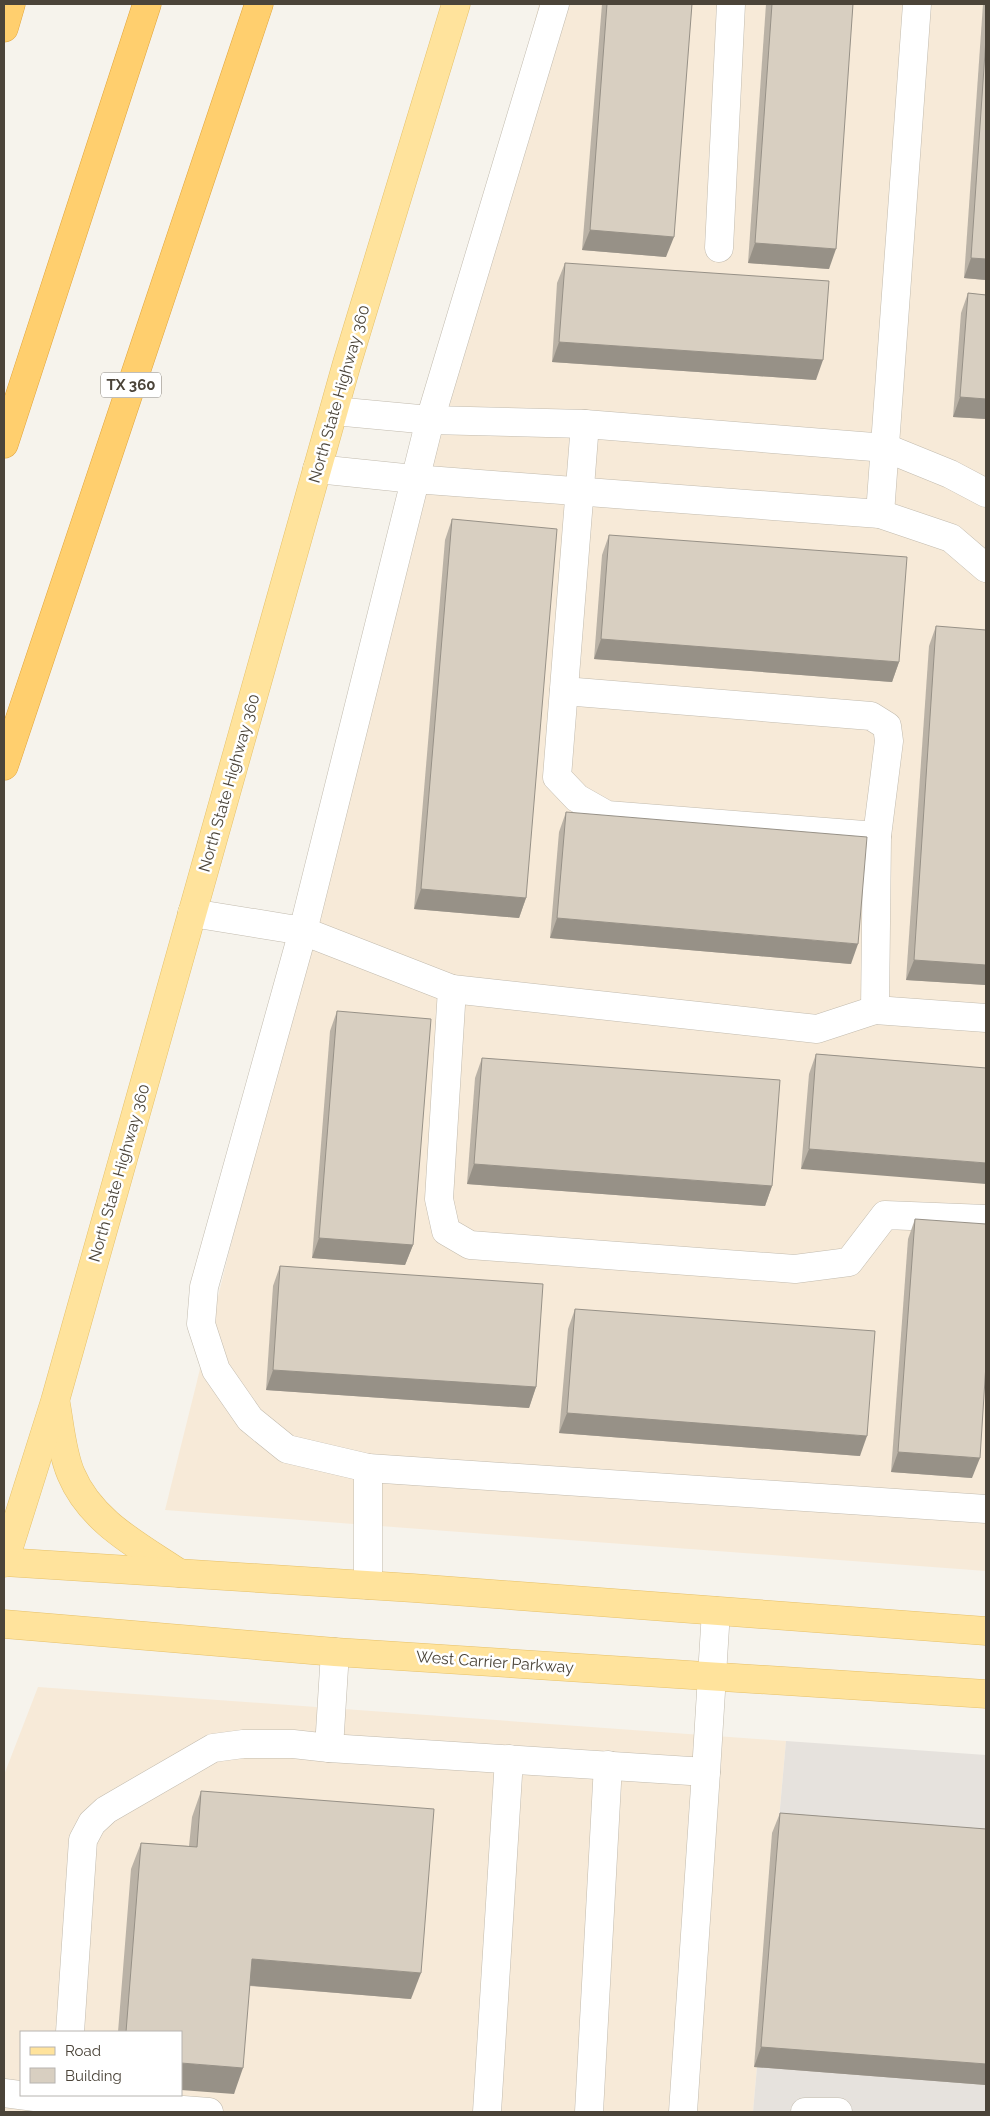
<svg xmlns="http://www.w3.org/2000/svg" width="990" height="2116" font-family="Raleway,sans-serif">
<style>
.commercial{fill:#f7ead8;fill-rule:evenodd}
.industrial{fill:#e6e2dd}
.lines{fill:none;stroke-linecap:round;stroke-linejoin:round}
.minor-casing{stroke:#c2bbae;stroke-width:29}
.major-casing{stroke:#e6c16a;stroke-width:29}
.highway-casing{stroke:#e0a43c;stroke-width:29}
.minor{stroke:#fff;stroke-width:28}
.major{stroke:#ffe39c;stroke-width:28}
.highway{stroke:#ffcf6e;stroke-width:28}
.wall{fill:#bab2a6}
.shaded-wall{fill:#979187}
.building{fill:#d8cfc1;stroke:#979187}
.labels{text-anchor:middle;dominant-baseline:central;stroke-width:5;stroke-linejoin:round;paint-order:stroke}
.shield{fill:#fff;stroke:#817c74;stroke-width:1}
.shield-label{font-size:15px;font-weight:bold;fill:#4b4439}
.street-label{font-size:16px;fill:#4b4439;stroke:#fff}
</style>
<rect width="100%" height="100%" fill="#f6f3ec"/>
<!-- commercial -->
<g class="commercial">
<path d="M539,4H986V1571L165,1510Z"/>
<path d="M38,1687L786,1741L753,2112H4V1775ZM21,2032H181V2095H21Z"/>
</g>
<!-- industrial -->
<path class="industrial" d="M786,1741L986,1755V2112H753Z"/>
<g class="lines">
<!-- minor casing -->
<g class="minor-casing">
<g id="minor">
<path d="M719,248L731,4"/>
<path d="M334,411L430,420L585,424L886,448L950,474L986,493"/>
<path d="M317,469L414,479L880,514L951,538L986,568"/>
<path d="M880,514L917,4"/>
<path d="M564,691L871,716L887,726L889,741L877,836"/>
<path d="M192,913L303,931L430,420L555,4"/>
<path d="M452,989L817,1029L875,1010L877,836L607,815L577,798L557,777L585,424"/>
<path d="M875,1010L986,1018"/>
<path d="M368,1468L986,1509"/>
<path d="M368,1585V1468L287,1449L250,1419L216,1370L201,1324L204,1287L303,931L452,989L439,1199L446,1231L470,1245L795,1269L849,1262L885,1215L986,1219"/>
<path d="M329,1748L706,1772L716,1611"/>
<path d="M70,2032L83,1840L92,1823L106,1810L213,1748L243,1744H293L329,1748L335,1652"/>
<path d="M4,2093L66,2101L63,2112"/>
<path d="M66,2095V2101L209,2112"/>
<path d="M487,2112L509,1759"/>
<path d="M589,2112L608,1765"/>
<path d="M683,2112L706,1772"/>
<path d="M805,2112H838"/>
</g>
</g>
<!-- major casing -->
<g class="major-casing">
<g id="major">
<path d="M56,1404C60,1426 62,1453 71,1474C91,1522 139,1546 179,1573"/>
<path d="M4,1562L413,1588L986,1631"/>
<path d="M4,1563L55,1401L347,363L456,4"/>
<path d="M4,1624L335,1652L986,1694"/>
</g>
</g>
<!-- highway casing -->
<g class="highway-casing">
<g id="highway">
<path d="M4,28L11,4"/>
<path d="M4,444L147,4"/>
<path d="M4,766L259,4"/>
</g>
</g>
<!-- minor -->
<use href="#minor" class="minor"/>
<!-- major -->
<use href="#major" class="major"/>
<!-- highway -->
<use href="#highway" class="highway"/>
</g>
<!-- wall -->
<g class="wall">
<path d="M602,4H692L666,257L582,250Z"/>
<path d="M766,4H853L829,269L748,263Z"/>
<path d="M983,4H986V280L964,278Z"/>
<path d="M565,263L816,380L552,362L557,283Z"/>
<path d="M968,293L986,295V419L953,417L961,313Z"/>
<path d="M452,519L526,898L519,918L414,909L445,540Z"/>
<path d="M609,535L899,662L892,682L594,659L602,555Z"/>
<path d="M936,626L986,985L906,980L929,646Z"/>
<path d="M566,812L851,964L550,938L559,832Z"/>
<path d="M337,1011L413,1245L405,1265L312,1258L330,1031Z"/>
<path d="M816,1054L986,1068L801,1169L809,1074Z"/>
<path d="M482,1058L772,1186L765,1206L467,1184L475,1078Z"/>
<path d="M915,1219L972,1478L891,1472L908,1239Z"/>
<path d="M280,1266L536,1387L529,1408L266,1390L273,1286Z"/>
<path d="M575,1309L860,1456L559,1433L568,1329Z"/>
<path d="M201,1791L411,1999L250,1986L234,2094L181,2032H118L131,1869L141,1843L189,1846L192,1817Z"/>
<path d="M780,1813L986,1829V2085L754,2067L772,1833Z"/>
</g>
<!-- shaded-wall -->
<g class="shaded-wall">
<path d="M590,230L674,237L666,257L582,250Z"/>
<path d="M755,243L836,249L829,269L748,263Z"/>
<path d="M971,258L986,259V280L964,278Z"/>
<path d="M559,342L823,360L816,380L552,362Z"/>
<path d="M960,397L986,399V419L953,417Z"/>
<path d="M601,639L899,662L892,682L594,659Z"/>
<path d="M421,889L526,898L519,918L414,909Z"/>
<path d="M557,918L858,944L851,964L550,938Z"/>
<path d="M914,960L986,965V985L906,980Z"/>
<path d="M809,1149L986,1163V1184L801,1169Z"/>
<path d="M474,1164L772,1186L765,1206L467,1184Z"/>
<path d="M319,1238L413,1245L405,1265L312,1258Z"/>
<path d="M273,1370L536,1387L529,1408L266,1390Z"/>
<path d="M567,1413L867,1436L860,1456L559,1433Z"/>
<path d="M898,1452L980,1458L972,1478L891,1472Z"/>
<path d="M252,1959L421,1973L411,1999L243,1985Z"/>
<path d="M761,2047L986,2064V2085L754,2067Z"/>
<path d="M181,2063L243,2068L234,2094L181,2090Z"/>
</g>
<!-- building -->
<g class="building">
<path d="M607,4H692L674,237L590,230Z"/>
<path d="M772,4H853L836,249L755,243Z"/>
<path d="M986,38V259L971,258Z"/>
<path d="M565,263L829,281L823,360L559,342Z"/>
<path d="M968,293L986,295V399L960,397Z"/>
<path d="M452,519L557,529L526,898L421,889Z"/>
<path d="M609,535L907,557L899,662L601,639Z"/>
<path d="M936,626L986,630V965L914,960Z"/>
<path d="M566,812L867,837L858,944L557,918Z"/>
<path d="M337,1011L431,1019L413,1245L319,1238Z"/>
<path d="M816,1054L986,1068V1163L809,1149Z"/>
<path d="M482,1058L780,1080L772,1186L474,1164Z"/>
<path d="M915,1219L986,1224V1364L980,1458L898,1452Z"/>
<path d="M280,1266L543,1284L536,1387L273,1370Z"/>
<path d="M575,1309L875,1331L867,1436L567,1413Z"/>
<path d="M201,1791L434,1809L421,1973L252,1959L243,2068L181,2063V2032H126L141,1843L197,1847Z"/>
<path d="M780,1813L986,1829V2064L761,2047Z"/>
</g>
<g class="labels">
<!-- shield labels -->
<rect class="shield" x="101" y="372.5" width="60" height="25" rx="4"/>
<g class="shield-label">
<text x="131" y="385">TX 360</text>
</g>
<!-- street labels -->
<g class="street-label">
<text transform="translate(339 394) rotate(-74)">North State Highway 360</text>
<text transform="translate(229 783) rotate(-74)">North State Highway 360</text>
<text transform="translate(119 1173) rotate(-74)">North State Highway 360</text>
<text transform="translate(495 1662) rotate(4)">West Carrier Parkway</text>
</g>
</g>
<!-- border -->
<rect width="990" height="2116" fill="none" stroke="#4b4439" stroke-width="10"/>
<!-- legend -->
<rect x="20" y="2031" width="162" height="65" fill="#ffffff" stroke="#b7b4b0"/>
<rect x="30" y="2047" width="25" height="8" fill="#ffe39c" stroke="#b7b4b0"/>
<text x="65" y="2056" font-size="15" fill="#4b4439">Road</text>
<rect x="30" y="2068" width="25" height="15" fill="#d8cfc1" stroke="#b7b4b0"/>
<text x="65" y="2081" font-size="15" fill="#4b4439">Building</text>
</svg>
